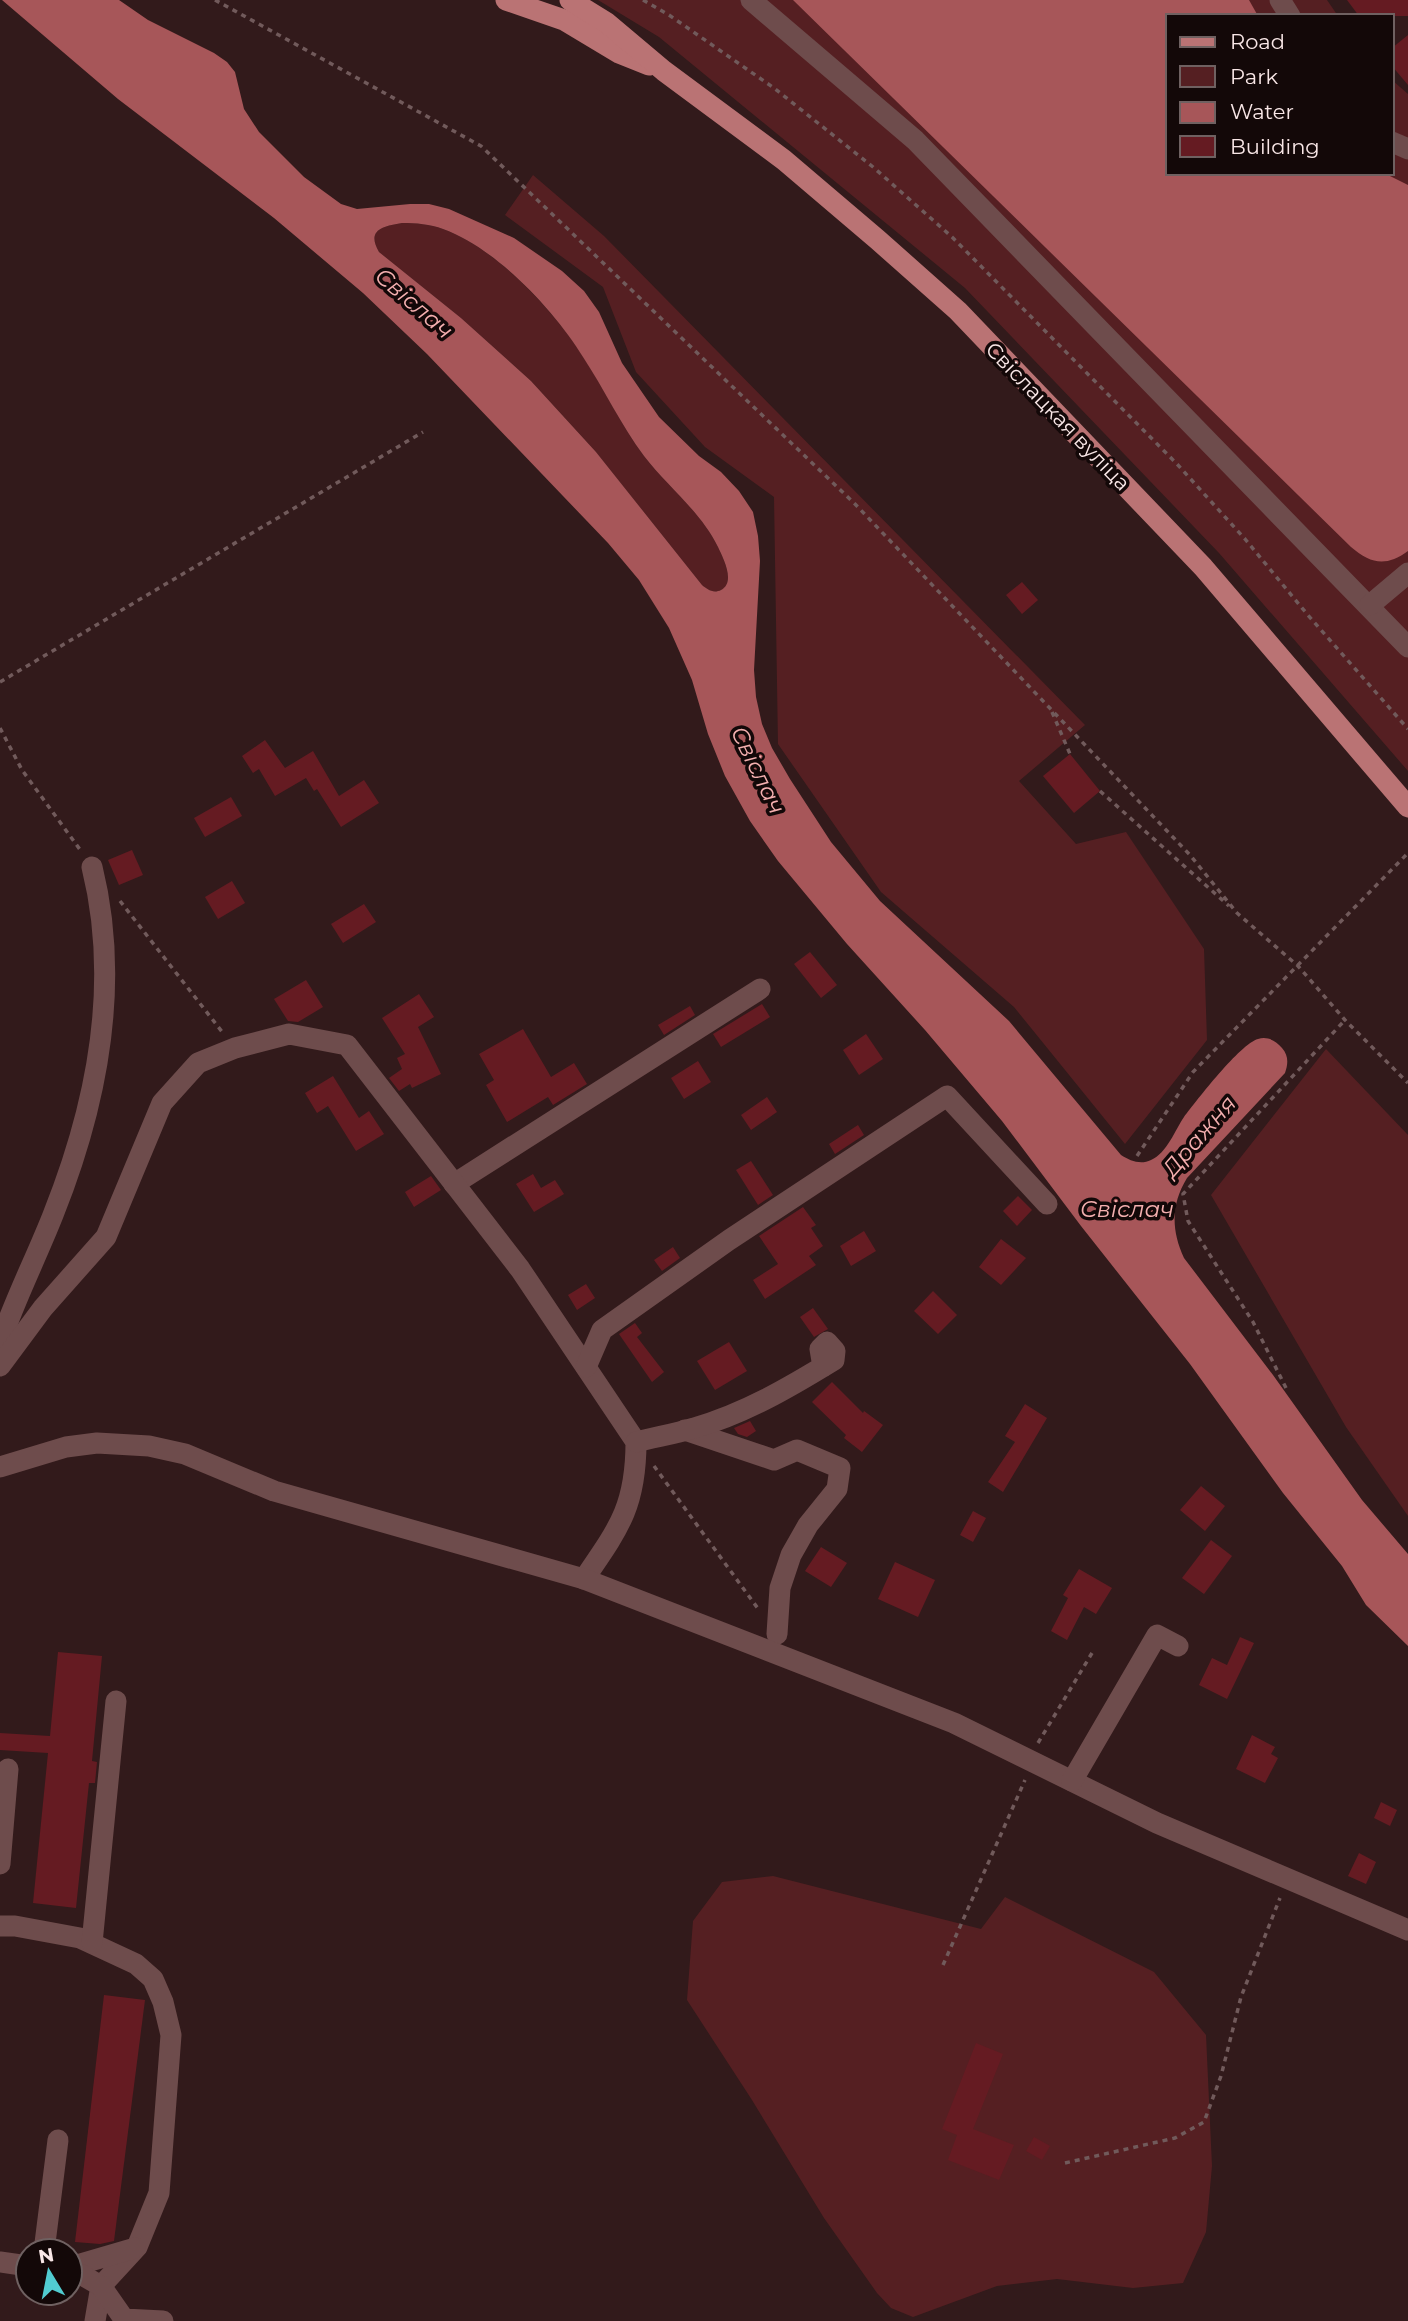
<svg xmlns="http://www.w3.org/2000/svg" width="1408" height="2321" font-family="Montserrat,sans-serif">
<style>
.green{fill:#551f22}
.water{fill:#a75659;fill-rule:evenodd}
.building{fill:#651b22}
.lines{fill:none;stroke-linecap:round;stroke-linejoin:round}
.path{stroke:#715a5b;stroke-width:3.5;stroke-dasharray:5 5;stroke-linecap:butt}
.minor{stroke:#6e4c4c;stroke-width:21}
.major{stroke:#ba7374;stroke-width:21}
.labels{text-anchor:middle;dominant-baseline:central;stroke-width:7;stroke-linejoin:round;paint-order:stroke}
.street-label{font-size:21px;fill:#f9e7e7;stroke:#130808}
.water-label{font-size:23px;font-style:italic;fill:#f4afaf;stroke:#130808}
</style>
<rect width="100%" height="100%" fill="#321a1b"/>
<!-- green -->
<g class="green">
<path d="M598,0H1327L1338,16H1168V173H1392V80L1408,94V771L1219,553L965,288L659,37Z"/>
<path d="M533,175L604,236L1085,725L1019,781L1076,844L1126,832L1204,949L1207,1040L1125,1144L1014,1007L881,892L778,744L774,497L705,447L636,372L603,287L505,215Z"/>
<path d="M402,223C416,223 430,224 443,229C496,248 553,310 583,356C604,389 621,425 644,456C668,487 701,512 718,547C723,558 736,582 721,590C713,594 707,589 702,585L596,452L531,381L461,318L379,252C366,230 383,226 402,223Z"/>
<path d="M1326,1049L1408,1135V1516L1346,1427L1211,1195Z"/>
<path d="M773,1876L981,1929L1005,1897L1154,1972L1206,2035L1212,2166L1206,2232L1183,2283L1133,2288L1057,2279L997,2286L913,2317L891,2308L877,2293L824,2218L752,2100L687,2000L693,1921L722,1882Z"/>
</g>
<!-- water -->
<g class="water">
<path d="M2,0H119L148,20L214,53L227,62L235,72L244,109L259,132L304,177L341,204L357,209L410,204H429L449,209L514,238L562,271L584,291L599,312L622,363L659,417L699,456L721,472L739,491L753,512L758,536L760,561L754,670L756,697L762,724L772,748L790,779L831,842L880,901L1009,1021L1121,1155C1130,1161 1141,1165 1151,1160C1167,1153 1175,1130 1184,1117C1197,1100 1240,1044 1258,1039C1268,1036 1276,1041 1282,1048C1289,1056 1288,1064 1285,1073L1187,1178C1171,1204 1171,1230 1184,1258L1273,1375L1362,1500L1408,1554V1646L1366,1605L1342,1566L1283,1493L1190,1364L1081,1226L1002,1121L925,1030L847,944L778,861L750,821L725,776L708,734L692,680L669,628L639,580L608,543L427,354L363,293L274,218L118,99ZM402,223C416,223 430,224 443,229C496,248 554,310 583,357C604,389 621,425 644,456C668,487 701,512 718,547C723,558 736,582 721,590C713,594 707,589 702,585L596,452L531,381L461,318L379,252C366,230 383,226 402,223Z"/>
<path d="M793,0H1249L1258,16H1168V173H1384L1408,185V551C1386,567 1371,564 1351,547Z"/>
</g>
<!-- building -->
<g class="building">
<path d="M1347,0H1408V16H1359Z"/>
<path d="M1408,35V85L1392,66V48Z"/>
<path d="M1022,582L1038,600L1022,614L1006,595Z"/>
<path d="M265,740L285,768L313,751L339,796L364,780L379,803L341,827L317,789L314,791L306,778L275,796L259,769L253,773L242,756Z"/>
<path d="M1070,754L1100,791L1074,813L1043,776Z"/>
<path d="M231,797L242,816L205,837L194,818Z"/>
<path d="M132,850L143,875L119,885L108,860Z"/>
<path d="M232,881L245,903L218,919L205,897Z"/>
<path d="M364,904L376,922L343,943L331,924Z"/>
<path d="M810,952L837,985L821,998L794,964Z"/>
<path d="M306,980L323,1007L298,1022L288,1021L274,999Z"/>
<path d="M419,994L434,1017L418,1027L441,1074L412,1088L410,1084L399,1091L389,1078L402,1069L397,1058L405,1054L382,1018Z"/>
<path d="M762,1004L770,1017L721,1047L713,1034Z"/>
<path d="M690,1006L695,1015L664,1035L658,1025Z"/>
<path d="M523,1029L551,1077L574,1063L587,1084L553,1105L548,1097L507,1122L486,1085L494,1080L479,1054Z"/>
<path d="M866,1034L883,1059L859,1075L843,1050Z"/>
<path d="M698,1061L711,1082L684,1099L671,1078Z"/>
<path d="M333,1076L359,1118L369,1111L384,1134L356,1151L328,1106L317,1113L305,1093Z"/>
<path d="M767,1097L777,1112L751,1130L741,1115Z"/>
<path d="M858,1125L864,1135L835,1154L829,1144Z"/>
<path d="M751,1161L773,1195L758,1205L736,1170Z"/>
<path d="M533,1174L541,1188L555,1180L564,1194L534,1212L516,1184Z"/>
<path d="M431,1176L441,1190L414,1207L405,1192Z"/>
<path d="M1018,1196L1032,1210L1017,1226L1003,1211Z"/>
<path d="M803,1207L816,1225L811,1228L823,1246L809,1256L816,1265L765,1299L753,1280L778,1264L759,1236Z"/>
<path d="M864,1231L876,1251L851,1266L840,1246Z"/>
<path d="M1001,1239L1026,1258L1001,1285L979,1267Z"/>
<path d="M673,1247L680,1258L662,1271L654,1260Z"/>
<path d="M586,1284L595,1298L577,1310L568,1295Z"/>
<path d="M933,1291L957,1315L938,1334L914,1311Z"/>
<path d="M813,1308L828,1329L814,1337L800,1317Z"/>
<path d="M635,1323L642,1333L637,1337L664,1372L652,1382L619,1334Z"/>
<path d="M729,1342L747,1371L715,1390L697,1361Z"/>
<path d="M832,1382L863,1413L864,1411L883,1425L862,1452L844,1438L846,1435L812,1402Z"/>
<path d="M1025,1404L1047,1418L1003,1492L988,1482L1015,1442L1005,1436Z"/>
<path d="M750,1421L756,1431L747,1437L738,1434L734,1428Z"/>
<path d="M1201,1486L1225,1506L1205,1531L1180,1510Z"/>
<path d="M973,1511L986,1518L973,1542L960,1535Z"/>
<path d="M1211,1540L1232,1556L1204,1594L1182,1578Z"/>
<path d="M821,1547L847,1563L831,1587L805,1571Z"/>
<path d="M895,1562L935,1580L918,1617L878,1599Z"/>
<path d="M1079,1569L1112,1588L1096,1614L1084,1607L1067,1640L1051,1631L1068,1598L1063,1595Z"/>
<path d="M1240,1637L1254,1643L1227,1699L1199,1685L1212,1658L1227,1665Z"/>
<path d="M58,1652L102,1656L92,1761L97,1762L95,1783H89L76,1908L33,1903L48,1753L0,1750V1733L50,1736Z"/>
<path d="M1252,1735L1275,1747L1271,1754L1278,1758L1265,1783L1236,1769Z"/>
<path d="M1381,1802L1397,1810L1390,1826L1374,1818Z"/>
<path d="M1359,1853L1376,1862L1366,1884L1348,1876Z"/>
<path d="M104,1995L145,2000L114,2241L100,2244L75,2242Z"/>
<path d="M976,2043L1003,2054L973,2129L1014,2145L999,2180L948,2160L957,2135L942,2129Z"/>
<path d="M1034,2137L1050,2146L1042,2160L1026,2151Z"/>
</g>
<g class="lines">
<!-- path -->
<g class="path">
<path d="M215,0L481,146L855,504L1190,855L1237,913L1298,966L1345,1020L1408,1083"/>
<path d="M643,0L669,15L774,88L873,167L952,237L1177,464L1245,539L1307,614L1408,729"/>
<path d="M0,682L423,432"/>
<path d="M1052,712L1070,754"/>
<path d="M0,728L22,770L81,851"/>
<path d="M1100,791L1229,906"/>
<path d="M120,901L223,1033"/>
<path d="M1137,1156L1193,1072L1408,853"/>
<path d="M1286,1388L1253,1322L1188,1221L1183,1194L1345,1020"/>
<path d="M654,1466L759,1610"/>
<path d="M1038,1743L1092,1653"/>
<path d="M943,1965L1025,1780"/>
<path d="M1065,2163L1175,2138L1204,2122L1221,2076L1241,1997L1280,1898"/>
</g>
<!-- minor -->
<g class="minor">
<path d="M751,0L915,140L1408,647"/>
<path d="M1280,0L1290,16"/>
<path d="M1392,142L1408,149"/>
<path d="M1370,605L1408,573"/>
<path d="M454,1184L760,989"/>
<path d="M0,1343C15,1299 36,1258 53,1215C97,1105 121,984 92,867"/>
<path d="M0,1366L43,1308L106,1237L162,1103L198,1063L235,1048L289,1034L347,1045L520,1269L636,1442C636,1506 619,1528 584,1579"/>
<path d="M586,1367L602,1330L729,1240L947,1096L1047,1204"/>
<path d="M685,1430L774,1460L797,1450L840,1468L837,1489L808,1525L791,1555L780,1588L777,1634"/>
<path d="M636,1442C655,1437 675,1434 694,1428C744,1414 790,1387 834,1360L835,1351L827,1342L820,1349L823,1367"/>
<path d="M0,1467L66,1447L97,1443L149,1446L185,1454L274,1491L584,1579L954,1723L1157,1823L1408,1930"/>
<path d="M1072,1781L1157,1635L1178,1646"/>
<path d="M0,1864L8,1769"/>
<path d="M0,1926H15L80,1938L136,1964L153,1979L163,2002L171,2035L159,2193L137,2247L101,2286L95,2321"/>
<path d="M92,1943L116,1701"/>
<path d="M44,2251L58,2140"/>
<path d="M0,2262L28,2266"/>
<path d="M70,2267L135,2248"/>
<path d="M70,2268L101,2286L124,2319L163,2321"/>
</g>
<!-- major -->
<g class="major">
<path d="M506,0L564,20L619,53L649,65"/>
<path d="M570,0L607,23L664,71L784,160L878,240L958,311L1203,567L1408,807"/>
</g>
</g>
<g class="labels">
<!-- street labels -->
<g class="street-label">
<text transform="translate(1058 416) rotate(46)">Свіслацкая вуліца</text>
</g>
<!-- water labels -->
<g class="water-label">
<text transform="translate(414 303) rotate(41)">Свіслач</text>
<text transform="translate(758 770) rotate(64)">Свіслач</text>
<text transform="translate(1199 1136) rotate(-49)">Дражня</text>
<text x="1127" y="1209">Свіслач</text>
</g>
</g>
<!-- legend -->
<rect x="1166" y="14" width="228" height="161" fill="#130808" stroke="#6f6161" stroke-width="2"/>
<rect x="1180" y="37" width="35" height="10" fill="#ba7374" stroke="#6f6161" stroke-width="2"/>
<text x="1230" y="49" font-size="21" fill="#f9e7e7">Road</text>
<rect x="1180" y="66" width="35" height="21" fill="#551f22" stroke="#6f6161" stroke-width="2"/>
<text x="1230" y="84" font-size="21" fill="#f9e7e7">Park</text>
<rect x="1180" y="102" width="35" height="21" fill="#a75659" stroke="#6f6161" stroke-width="2"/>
<text x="1230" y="119" font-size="21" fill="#f9e7e7">Water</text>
<rect x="1180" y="136" width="35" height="21" fill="#651b22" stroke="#6f6161" stroke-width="2"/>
<text x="1230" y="154" font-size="21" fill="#f9e7e7">Building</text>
<!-- north arrow -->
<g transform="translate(49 2272) rotate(350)"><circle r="33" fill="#130808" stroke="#6f6161" stroke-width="2"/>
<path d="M0-5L12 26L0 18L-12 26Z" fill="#51ccd1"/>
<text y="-10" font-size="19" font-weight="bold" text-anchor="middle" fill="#f9e7e7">N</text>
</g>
</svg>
